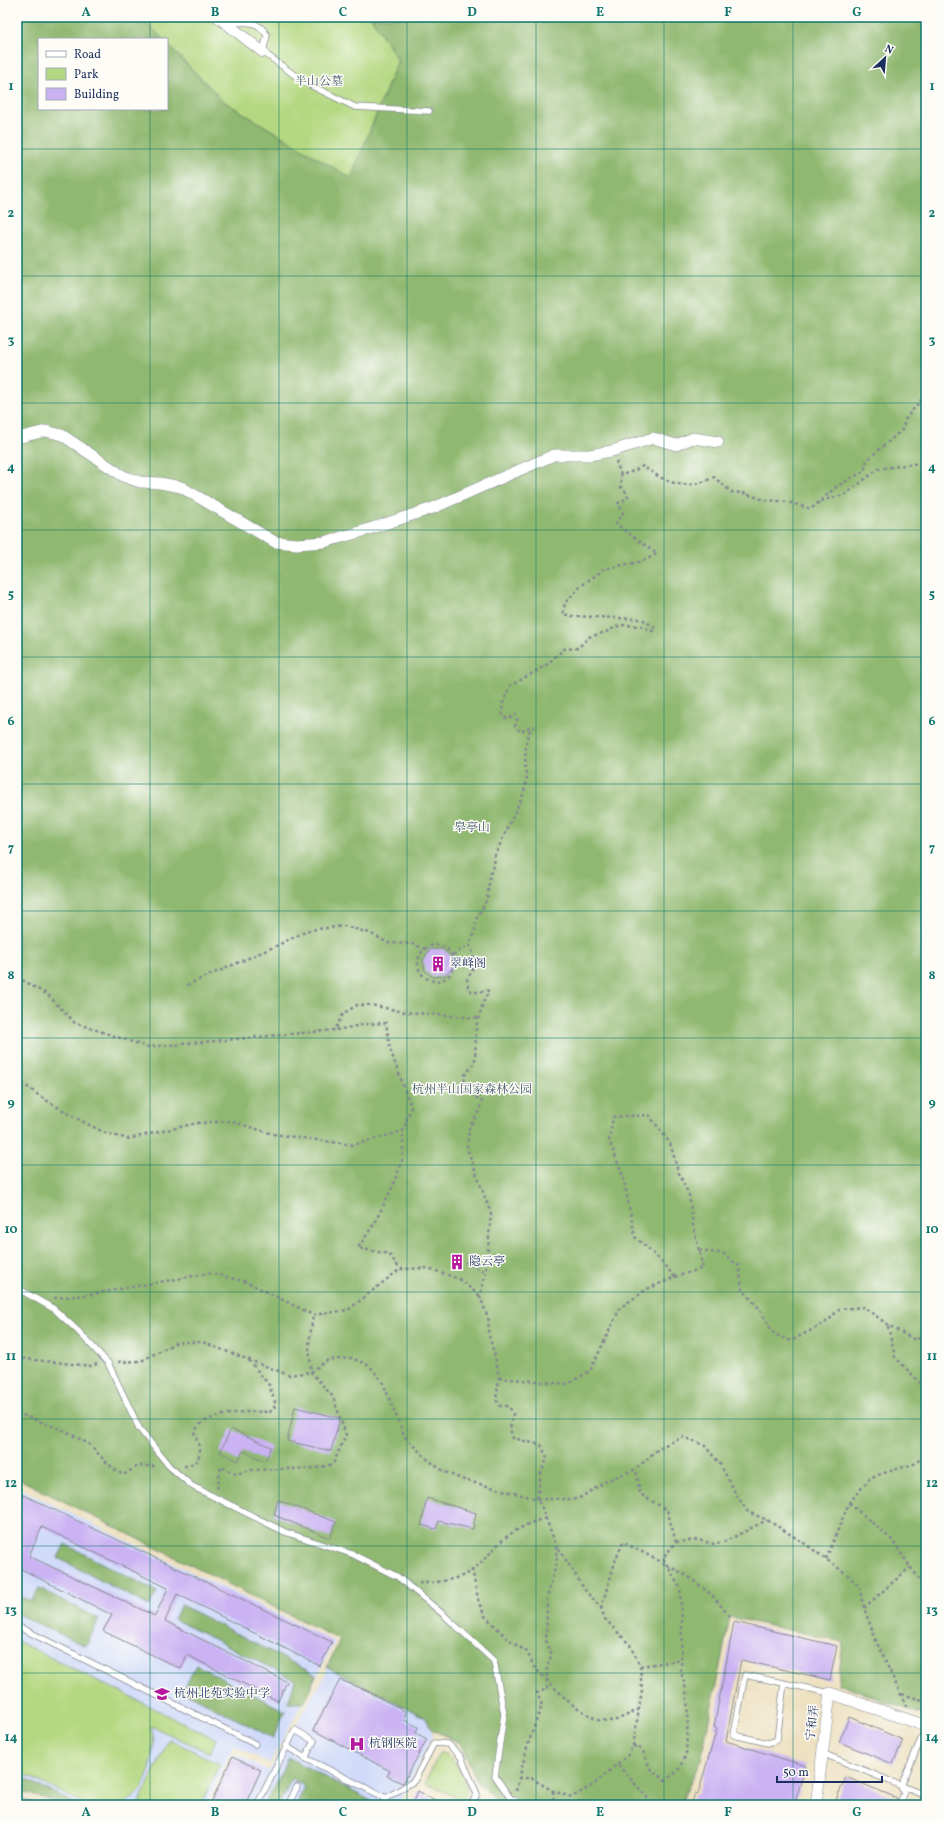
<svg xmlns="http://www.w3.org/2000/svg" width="943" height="1822" font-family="Vollkorn,'Noto Serif SC',serif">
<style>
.built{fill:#d0daf9}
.green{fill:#b4d881;stroke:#688470}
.forest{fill:#8fb86f;stroke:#557466}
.building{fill:#cab2f3;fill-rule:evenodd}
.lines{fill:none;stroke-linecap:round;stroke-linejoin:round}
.lane-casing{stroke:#848890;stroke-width:7}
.street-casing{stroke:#848890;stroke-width:12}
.path{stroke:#848890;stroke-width:2.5;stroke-dasharray:3 3;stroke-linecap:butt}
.lane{stroke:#fff;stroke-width:5.5}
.street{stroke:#fff;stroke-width:11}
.grid{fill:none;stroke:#0f766e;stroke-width:1;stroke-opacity:0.55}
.labels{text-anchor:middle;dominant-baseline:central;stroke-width:3;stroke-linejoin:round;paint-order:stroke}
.park-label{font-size:12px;fill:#415967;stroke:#fdfcf7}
.poi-label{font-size:12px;fill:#1b2f5e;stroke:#fdfcf7;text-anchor:start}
.street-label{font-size:12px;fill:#1b2f5e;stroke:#fdfcf7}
.neatline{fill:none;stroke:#0f766e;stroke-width:1.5}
.grid-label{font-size:13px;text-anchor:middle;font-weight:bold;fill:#0f766e}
</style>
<rect width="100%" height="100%" fill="#fdfcf7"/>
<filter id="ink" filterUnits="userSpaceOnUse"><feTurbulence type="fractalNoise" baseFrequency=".025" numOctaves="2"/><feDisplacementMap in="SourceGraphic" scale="8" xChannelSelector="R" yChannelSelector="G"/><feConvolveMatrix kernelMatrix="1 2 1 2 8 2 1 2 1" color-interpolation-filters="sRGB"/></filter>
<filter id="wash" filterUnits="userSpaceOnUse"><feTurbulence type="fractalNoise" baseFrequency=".012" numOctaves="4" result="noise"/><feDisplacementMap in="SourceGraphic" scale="16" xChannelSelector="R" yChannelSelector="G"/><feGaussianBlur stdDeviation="0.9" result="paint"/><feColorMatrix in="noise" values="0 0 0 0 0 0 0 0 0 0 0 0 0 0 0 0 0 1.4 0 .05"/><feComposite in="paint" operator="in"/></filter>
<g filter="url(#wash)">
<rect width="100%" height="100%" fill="#ede1c1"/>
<!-- built -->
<g class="built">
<path d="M17,1487L335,1642L270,1764L234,1745L207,1805H68L60,1801L17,1791Z"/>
<path d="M327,1667L426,1718L433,1735L399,1805H214L236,1753L269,1771L325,1675Z"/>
</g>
<!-- green -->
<g class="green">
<path d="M141,17H371L398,60L351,179L223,101L167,44V39H163Z"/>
<path d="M17,1641L216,1739L210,1753L151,1726L154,1741L150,1770L143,1786L134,1797L125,1805H87L17,1771Z"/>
<path d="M169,1739L220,1764L201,1805H143L139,1803Z"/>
<path d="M440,1752C458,1760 460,1772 468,1789L463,1800L425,1783Z"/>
</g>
<!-- forest -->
<g class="forest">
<path d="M17,17H141L163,39H39V109H167V44L223,101L351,178L398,60L371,17H926V1716L838,1684L843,1642L730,1617L701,1759L680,1805H502L479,1785L460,1743L431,1729L426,1718L327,1667L340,1640L17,1478Z"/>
<path d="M65,1544L157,1592L149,1606L58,1558Z"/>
<path d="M39,1588L99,1619L86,1646L17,1614V1596L32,1601Z"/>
<path d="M181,1605L316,1675L304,1703H288L295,1680L174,1619Z"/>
<path d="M196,1665L285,1711L273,1738L183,1691Z"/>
<path d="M289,1758L373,1802L371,1805H296L305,1787L292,1778L279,1805L266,1802Z"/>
<path d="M17,1775L79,1805C61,1805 35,1795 17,1791Z"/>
</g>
<g id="blocks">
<!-- building -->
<g class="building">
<path d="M430,949H443L452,957V969L444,976L433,977L425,971L423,960Z"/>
<path d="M295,1407L340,1418L331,1451L287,1441Z"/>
<path d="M231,1429L271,1447L265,1461L243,1451L238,1461L220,1452Z"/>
<path d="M17,1492L332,1642L320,1666L177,1594L165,1621L287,1682L278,1701L187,1655L181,1669L103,1631L112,1615L17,1567ZM42,1527L168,1588L155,1616L29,1556Z"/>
<path d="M427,1498L476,1513L473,1529L439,1521L436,1529L421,1525Z"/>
<path d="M278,1500L336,1522L330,1538L274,1515Z"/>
<path d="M734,1622L837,1646L830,1680L741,1660L726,1741L806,1766L794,1805L775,1801L774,1805H691L695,1793L698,1794L717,1728L714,1727Z"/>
<path d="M340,1680L366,1690L406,1712L404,1720L418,1727L416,1733L427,1739L404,1782L402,1783L387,1776L390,1771L313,1730Z"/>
<path d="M849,1717L903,1740L893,1764L839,1742Z"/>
<path d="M232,1757L261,1770L245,1805H210Z"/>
<path d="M846,1777L897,1798L895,1805H844L835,1802Z"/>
<path d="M418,1791L444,1805H412Z"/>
</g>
</g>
</g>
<g filter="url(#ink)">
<use href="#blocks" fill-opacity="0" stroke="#848890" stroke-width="1"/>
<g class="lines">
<!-- lane casing -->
<g class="lane-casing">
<g id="lane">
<path d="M228,24C245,22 257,19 267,35L263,52L304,82L355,107L429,111"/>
<path d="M17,1288L54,1309L78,1331L108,1363L139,1428L169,1466L192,1486L285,1532L352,1554L398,1577L444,1615L494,1661L504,1714L495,1776L513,1802"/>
<path d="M17,1626L255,1744"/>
<path d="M784,1683L777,1740L768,1743L734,1735L745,1675L830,1693"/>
<path d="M286,1746L305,1758"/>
<path d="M822,1753L926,1796"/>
<path d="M386,1798L414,1781L434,1743L448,1744L461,1757L477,1794L471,1805"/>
<path d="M17,1800L38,1805"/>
<path d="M257,1805L295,1730L314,1741L305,1758L386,1798L382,1805"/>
<path d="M288,1805L297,1787"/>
<path d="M899,1805L904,1794L901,1786L922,1737L926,1732"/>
</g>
</g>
<!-- street casing -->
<g class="street-casing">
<g id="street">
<path d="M218,17L263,52"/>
<path d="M17,438L46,431L62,435L123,476L140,482L160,483L181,487L275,542L297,544L324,542L360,532L433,508L554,455H589L612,451L653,438L676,445L693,438L718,442"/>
<path d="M512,1805L513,1802"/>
<path d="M816,1805L830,1693L926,1726"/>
</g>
</g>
<!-- path -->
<g class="path">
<path d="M616,461L621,475L634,471L643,466C666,483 686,492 714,477L731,492L743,493L765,500L788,502L811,509L836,487L864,471L867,460L902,430L906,418L926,394"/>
<path d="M821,501L846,494L878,469L926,462"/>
<circle cx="436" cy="963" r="18"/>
<path d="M453,955L469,945"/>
<path d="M17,977L48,995L75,1023L148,1047L335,1030L343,1014L357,1005H371L404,1012L479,1018"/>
<path d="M187,985L276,946L309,930L344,926L370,933L388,943L412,944L425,949"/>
<path d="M336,1030L367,1024L386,1023L390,1049L411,1107L403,1131V1158L392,1188L374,1224L358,1248L389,1254L400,1269"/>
<path d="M17,1079L41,1097L74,1117L103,1132L128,1139L197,1123L231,1121L273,1134L354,1145L403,1131"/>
<path d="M699,1250L724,1254L739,1266L742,1289L758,1307L774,1334L791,1341L828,1321L839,1309L864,1307L888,1325L915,1340L926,1335"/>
<path d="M465,1262L486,1272"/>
<path d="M54,1298L87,1295L210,1273L247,1282L313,1315L348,1310L400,1269L428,1268L459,1279L480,1296"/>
<path d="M888,1326L895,1357L926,1389"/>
<path d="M17,1358L91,1366L97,1364"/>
<path d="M118,1362L141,1361L177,1342H202L289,1375L311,1372L328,1360L352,1358L370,1366L383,1383L405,1437L426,1458L443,1471L464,1480L537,1499H578L608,1480L636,1469L659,1448L683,1437L704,1445L720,1464L737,1496L748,1512L767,1520L801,1541L848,1575L859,1586L864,1608L877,1643L907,1708"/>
<path d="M499,1378L568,1384L590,1371L620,1308L647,1289L675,1277L703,1268L693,1225L689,1195L678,1171L670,1143L649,1115L613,1117L609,1140L623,1176L635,1237L656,1256L675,1277"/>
<path d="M17,1413L63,1430L89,1444L108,1464L123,1475L138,1466H157"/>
<path d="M184,1466H188L198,1460L200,1449L194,1432C196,1429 199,1425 202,1423C219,1412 251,1411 270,1412L276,1405L269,1385L249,1360"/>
<path d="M217,1489L221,1467L236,1474L250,1470L317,1468L333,1464L346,1435L333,1397L311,1372L309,1345L313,1315"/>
<path d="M849,1503L891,1539L926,1589"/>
<path d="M676,1542L698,1540L714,1544L724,1542L767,1520"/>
<path d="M826,1559L849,1503L871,1477L917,1463L926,1449"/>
<path d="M472,1569L479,1603L485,1616L508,1639L527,1652L534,1667L570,1703L597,1720L614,1721L638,1710"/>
<path d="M419,1583C433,1583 448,1581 462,1576C480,1568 491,1550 505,1538C518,1528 531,1522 546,1518"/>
<path d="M601,1608L616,1559L623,1542L689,1577L712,1595L730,1617"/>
<path d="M864,1608L910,1567"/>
<path d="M640,1666L682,1660"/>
<path d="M902,1694L926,1701"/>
<path d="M633,1746L642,1749L651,1770L665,1780L677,1772L686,1755L688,1713L686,1689L681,1672L682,1621L680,1588L663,1558L676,1542L667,1510L640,1494L636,1469"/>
<path d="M618,1765L654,1805"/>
<path d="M519,1778H531L553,1791L572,1797L593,1785L628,1755L633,1746L642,1690L640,1666L630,1645L605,1619L601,1608L585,1590L557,1546"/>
<path d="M516,1791L528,1744L542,1705L537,1693L547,1689V1666L552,1654L546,1644L547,1598L557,1561L556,1545L542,1508L537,1499L541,1473L547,1458L541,1445L513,1438L510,1429L513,1414L509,1406H500L496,1400L499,1378L495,1356L488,1332L489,1321L480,1296L486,1272L491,1214L467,1148L469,1128L478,1113L482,1101L466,1090L464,1076L475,1062L476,1027L484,1000L489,992L487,990L480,992H472L468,987L467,979C475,968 477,957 469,945L474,934L477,918L487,899L490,874L494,866L495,855L523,795L527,779L525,768L526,743L529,732L534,727L531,726L521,732L515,726L518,717L515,714L509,719L503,717L502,705L510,686L545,666L564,649L578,648L589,637L606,632L620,625L642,626L652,631L655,630L654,627L642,619L572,616L563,614L565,603L581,586L604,569L643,561L657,554L616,524L623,513L618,503L628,498V494L621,487V475"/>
<path d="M553,1791L554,1805"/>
</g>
<!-- lane -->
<use href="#lane" class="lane"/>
<!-- street -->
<use href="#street" class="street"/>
</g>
</g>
<!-- grid -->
<path class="grid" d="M150,17V39M279,17V1805M407,17V1805M536,17V1805M664,17V1805M793,17V1805M150,109V1805M17,149H926M17,276H926M17,403H926M17,530H926M17,657H926M17,784H926M17,911H926M17,1038H926M17,1165H926M17,1292H926M17,1419H926M17,1546H926M17,1673H926"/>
<!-- icons -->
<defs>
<g id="building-bare" transform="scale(1.2)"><path d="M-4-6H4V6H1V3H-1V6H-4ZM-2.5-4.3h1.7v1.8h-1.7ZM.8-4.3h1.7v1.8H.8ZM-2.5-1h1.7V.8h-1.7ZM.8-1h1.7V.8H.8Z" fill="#b5179e" stroke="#fdfcf7" stroke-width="2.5" paint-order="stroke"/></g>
<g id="school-bare" transform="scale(1.2)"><path d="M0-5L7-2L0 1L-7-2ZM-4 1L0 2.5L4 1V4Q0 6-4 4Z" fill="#b5179e" stroke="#fdfcf7" stroke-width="2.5" paint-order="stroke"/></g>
<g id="hospital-bare" transform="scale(1.2)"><path d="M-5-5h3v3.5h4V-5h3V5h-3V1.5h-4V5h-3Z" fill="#b5179e" stroke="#fdfcf7" stroke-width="2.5" paint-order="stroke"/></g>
</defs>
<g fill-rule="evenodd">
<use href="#building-bare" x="438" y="964"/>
<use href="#building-bare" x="457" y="1262"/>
<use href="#school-bare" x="162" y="1694"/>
<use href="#hospital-bare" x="357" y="1744"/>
</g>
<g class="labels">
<!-- park labels -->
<g class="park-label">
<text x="319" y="82">半山公墓</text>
<text x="472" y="828">皋亭山</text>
<text x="472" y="1090">杭州半山国家森林公园</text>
</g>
<!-- poi labels -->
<g class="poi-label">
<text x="450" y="964">翠峰阁</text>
<text x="469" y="1262">隐云亭</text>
<text x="174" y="1694">杭州北苑实验中学</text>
<text x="369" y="1744">杭钢医院</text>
</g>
<!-- street labels -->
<g class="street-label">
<text transform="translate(813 1723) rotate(-83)">宁和弄</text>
</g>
</g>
<!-- margin -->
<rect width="943" height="1822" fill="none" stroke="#fdfcf7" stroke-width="44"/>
<!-- legend -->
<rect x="38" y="38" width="130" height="72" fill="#fdfcf7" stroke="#a3aaba"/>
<rect x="46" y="51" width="20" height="6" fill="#ffffff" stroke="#a3aaba"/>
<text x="74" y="58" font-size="12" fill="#1b2f5e">Road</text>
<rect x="46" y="68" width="20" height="12" fill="#b4d881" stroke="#a3aaba"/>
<text x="74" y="78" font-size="12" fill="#1b2f5e">Park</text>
<rect x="46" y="88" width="20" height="12" fill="#cab2f3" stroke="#a3aaba"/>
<text x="74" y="98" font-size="12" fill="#1b2f5e">Building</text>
<!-- north arrow -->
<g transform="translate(885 58) rotate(26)" stroke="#fdfcf7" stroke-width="3" paint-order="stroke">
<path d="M0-3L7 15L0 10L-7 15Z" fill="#1b2f5e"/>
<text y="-6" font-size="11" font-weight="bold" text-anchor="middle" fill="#1b2f5e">N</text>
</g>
<!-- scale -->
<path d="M777 1776v6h105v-6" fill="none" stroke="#1b2f5e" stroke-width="2"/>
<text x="783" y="1776" font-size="12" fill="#1b2f5e" stroke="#fdfcf7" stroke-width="3" paint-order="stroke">50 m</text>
<rect x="22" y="22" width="899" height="1778" class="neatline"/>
<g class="grid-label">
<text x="86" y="16">A</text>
<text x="215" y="16">B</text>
<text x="343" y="16">C</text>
<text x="472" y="16">D</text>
<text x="600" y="16">E</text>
<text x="728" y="16">F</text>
<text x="857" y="16">G</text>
<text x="11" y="90">1</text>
<text x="932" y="90">1</text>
<text x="11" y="217">2</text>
<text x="932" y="217">2</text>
<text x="11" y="344">3</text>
<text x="932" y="344">3</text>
<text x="11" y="471">4</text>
<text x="932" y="471">4</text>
<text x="11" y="598">5</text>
<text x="932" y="598">5</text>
<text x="11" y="725">6</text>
<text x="932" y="725">6</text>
<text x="11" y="852">7</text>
<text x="932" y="852">7</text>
<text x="11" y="979">8</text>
<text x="932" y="979">8</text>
<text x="11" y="1106">9</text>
<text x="932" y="1106">9</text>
<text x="11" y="1233">10</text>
<text x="932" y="1233">10</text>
<text x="11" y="1360">11</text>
<text x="932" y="1360">11</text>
<text x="11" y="1487">12</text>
<text x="932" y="1487">12</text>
<text x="11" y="1614">13</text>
<text x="932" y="1614">13</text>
<text x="11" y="1741">14</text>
<text x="932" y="1741">14</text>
<text x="86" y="1816">A</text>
<text x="215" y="1816">B</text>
<text x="343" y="1816">C</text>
<text x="472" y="1816">D</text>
<text x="600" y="1816">E</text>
<text x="728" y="1816">F</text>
<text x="857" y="1816">G</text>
</g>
</svg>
